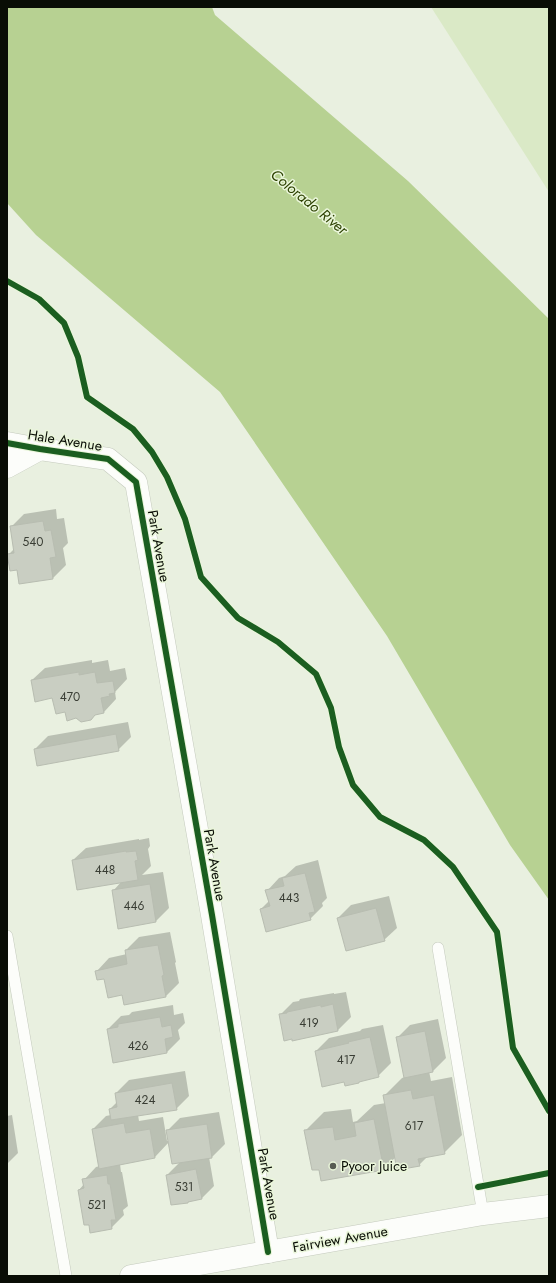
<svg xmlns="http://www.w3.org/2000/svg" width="556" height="1283" font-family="Jost,sans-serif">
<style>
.green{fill:#dae9c6}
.water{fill:#b7d192}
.shadow{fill:#0003}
.building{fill:#c9cec2;stroke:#b8bdb1}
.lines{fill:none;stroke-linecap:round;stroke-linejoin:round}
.service-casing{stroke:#c4cabd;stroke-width:12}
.minor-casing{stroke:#c4cabd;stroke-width:23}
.path{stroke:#d0d2cd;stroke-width:2.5;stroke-dasharray:2 3;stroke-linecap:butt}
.service{stroke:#fcfdfa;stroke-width:11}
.minor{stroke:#fcfdfa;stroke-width:22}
.cycleway-casing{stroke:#eaf6da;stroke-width:8}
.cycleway{stroke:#1b5e20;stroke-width:6}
.poi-dot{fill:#575c52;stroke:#eaf6da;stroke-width:1.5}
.labels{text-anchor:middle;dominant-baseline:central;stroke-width:3;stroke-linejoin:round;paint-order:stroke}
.number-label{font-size:12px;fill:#393d34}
.street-label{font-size:14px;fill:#090d05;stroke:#eaf6da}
.poi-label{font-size:14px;fill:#090d05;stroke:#eaf6da;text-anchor:start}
.water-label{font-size:15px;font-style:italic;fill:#2d4202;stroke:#eaf6da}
</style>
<rect width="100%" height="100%" fill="#e9f0e0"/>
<!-- green -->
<path class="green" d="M431,7H549V192Z"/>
<!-- water -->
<path class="water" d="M7,7H212L215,15L408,181L549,319V900L510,845L387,636L220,392L36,235L7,203Z"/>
<!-- shadow -->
<g class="shadow">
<path d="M56,509L57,519L64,518L68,543L63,548L66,565L53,578L18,569L8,555L15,548L11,527L24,514Z"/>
<path d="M92,660V663L108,660L110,671L125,668L127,679L115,692L116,699L104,712L66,711L53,697L32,680L45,668Z"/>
<path d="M128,722L131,737L118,750L35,749L48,736Z"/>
<path d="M149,838L150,846L148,849L151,866L142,875L163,872L169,908L156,921L119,927L113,891L122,881L73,860L86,848L139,839V840Z"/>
<path d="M318,860L327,898L322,903L323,906L310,919L261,909L269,901L267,891L279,878L285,876L296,866Z"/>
<path d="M389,896L397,928L384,940L338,918L351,905Z"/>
<path d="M170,932L176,962L175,963L179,983L166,996L123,994L97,971L109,958L127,954L126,950L139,937Z"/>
<path d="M346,992L351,1017L338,1030L293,1040L280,1015L293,1002L299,1001L300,999L334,993V994Z"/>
<path d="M173,1005L174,1015L183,1013L185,1023L178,1030L180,1039L167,1052L108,1029L121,1016L129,1015L132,1012Z"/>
<path d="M438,1019L446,1058L433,1071H429L431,1081L452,1077L462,1135L444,1153L428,1156L419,1165L396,1157L383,1169H319L306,1130L324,1112L351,1109L353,1122L357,1121L374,1105L386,1103L384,1096L402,1078L405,1077L397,1038L410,1025Z"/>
<path d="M383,1025L391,1063L378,1076L345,1081L316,1051L329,1038L360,1031L362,1029Z"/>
<path d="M185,1071L189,1096L176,1109L138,1115L139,1121L163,1117L167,1141H169L167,1131L180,1118L219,1112L225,1144L212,1157H209L214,1186L201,1199L190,1201L188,1202L167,1175L180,1162L169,1142L155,1157L120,1164L121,1172H122L128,1206L123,1210L124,1215L111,1228L79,1190L84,1184V1180L96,1167L100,1166L93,1129L106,1116L111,1115L110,1109L117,1102L116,1093L129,1080Z"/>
<path d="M12,1115L18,1153L7,1164V1116Z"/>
</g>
<!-- building -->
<g class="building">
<path d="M43,521L45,531L51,530L56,557L50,558L53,579L19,584L17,570L10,571L7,554L14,553L10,526Z"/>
<path d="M79,672V675L95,672L97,683L113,681L115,693L109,694L110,696L101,698L104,713L95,715L91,720L81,722L76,718L67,721L65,712L56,714L52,698L35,702L31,680Z"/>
<path d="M116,734L119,751L37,766L34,749Z"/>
<path d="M126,851V852L136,851L138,860L135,861L138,880L77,890L72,860Z"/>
<path d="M305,873L315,912L309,913L311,920L266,932L260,909L270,906L265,890L284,886L282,878Z"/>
<path d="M150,884L156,922L118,929L112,890Z"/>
<path d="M376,908L385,941L346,951L337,918Z"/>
<path d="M158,945L164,975L162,976L166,997L124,1005L122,995L108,998L104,979L97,980L95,971L127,964L125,950Z"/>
<path d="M333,1004L338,1031L292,1041V1039L284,1041L279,1014L287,1013V1012L321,1005V1007Z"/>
<path d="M160,1017L162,1027L171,1025L173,1037L165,1039L167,1053L113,1063L107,1029L118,1027V1024Z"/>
<path d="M425,1031L433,1072L404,1078L396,1037Z"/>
<path d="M370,1037L379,1077L359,1082V1083L345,1086L344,1082L322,1087L315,1051L349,1043L348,1042Z"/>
<path d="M172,1083L177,1110L111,1120L109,1109L117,1107L115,1093Z"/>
<path d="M411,1090L413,1099L434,1095L445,1154L418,1159L420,1166L397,1170L383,1095Z"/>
<path d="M374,1119L384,1170L321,1181L319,1170H312L304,1130L333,1127L335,1140L356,1136L354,1123Z"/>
<path d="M124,1123L126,1133L150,1129L155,1158L99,1169L92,1129Z"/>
<path d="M207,1124L212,1158L172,1164L166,1130Z"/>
<path d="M196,1169L202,1199L188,1202V1203L171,1205L166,1175Z"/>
<path d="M107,1175L108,1184H110L116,1220H111L112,1229L90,1233L89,1225H84L78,1190L84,1188L82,1179Z"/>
</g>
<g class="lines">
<!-- service casing -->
<g class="service-casing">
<g id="service">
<path d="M7,936L66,1276"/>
<path d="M438,948L483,1214"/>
</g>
</g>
<!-- minor casing -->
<g class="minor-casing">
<g id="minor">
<path d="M7,443L40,449L108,459L136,482L212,915L268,1252"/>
<path d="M7,467L40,449"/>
<path d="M131,1276L483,1214L549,1206"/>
</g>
</g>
<!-- path -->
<path class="path" d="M496,1183L549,1173"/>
<!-- service -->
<use href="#service" class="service"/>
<!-- minor -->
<use href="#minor" class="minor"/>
<!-- cycleway casing -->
<g class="cycleway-casing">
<g id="cycleway">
<path d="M7,281L39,299L64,323L78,357L87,397L133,429L152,452L167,477L185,519L201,577L238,618L278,642L316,674L331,708L339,747L353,785L380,817L424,840L453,867L497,932L513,1048L549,1111"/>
<path d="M7,443L40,449L108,459L136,482L212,915L268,1252"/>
<path d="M478,1187L549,1173"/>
</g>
</g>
<!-- cycleway -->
<use href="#cycleway" class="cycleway"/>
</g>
<!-- markers -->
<circle class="poi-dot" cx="333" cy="1166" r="4"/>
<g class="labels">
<!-- number labels -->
<g class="number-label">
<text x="33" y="542">540</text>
<text x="70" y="697">470</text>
<text x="105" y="870">448</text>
<text x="289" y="898">443</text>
<text x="134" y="906">446</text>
<text x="309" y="1023">419</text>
<text x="138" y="1046">426</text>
<text x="346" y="1060">417</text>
<text x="145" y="1100">424</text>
<text x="414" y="1126">617</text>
<text x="184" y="1187">531</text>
<text x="97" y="1205">521</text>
</g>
<!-- street labels -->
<g class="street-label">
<text transform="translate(65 440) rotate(9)">Hale Avenue</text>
<text transform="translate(159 546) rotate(80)">Park Avenue</text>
<text transform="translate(215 865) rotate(80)">Park Avenue</text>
<text transform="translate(269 1184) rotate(80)">Park Avenue</text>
<text transform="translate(340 1239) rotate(-10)">Fairview Avenue</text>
</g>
<!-- poi labels -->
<g class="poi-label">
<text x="341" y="1166">Pyoor Juice</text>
</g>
<!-- water labels -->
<g class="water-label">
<text transform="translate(309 202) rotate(39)">Colorado River</text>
</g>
</g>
<!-- border -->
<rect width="556" height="1283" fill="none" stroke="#090d05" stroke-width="16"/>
</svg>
